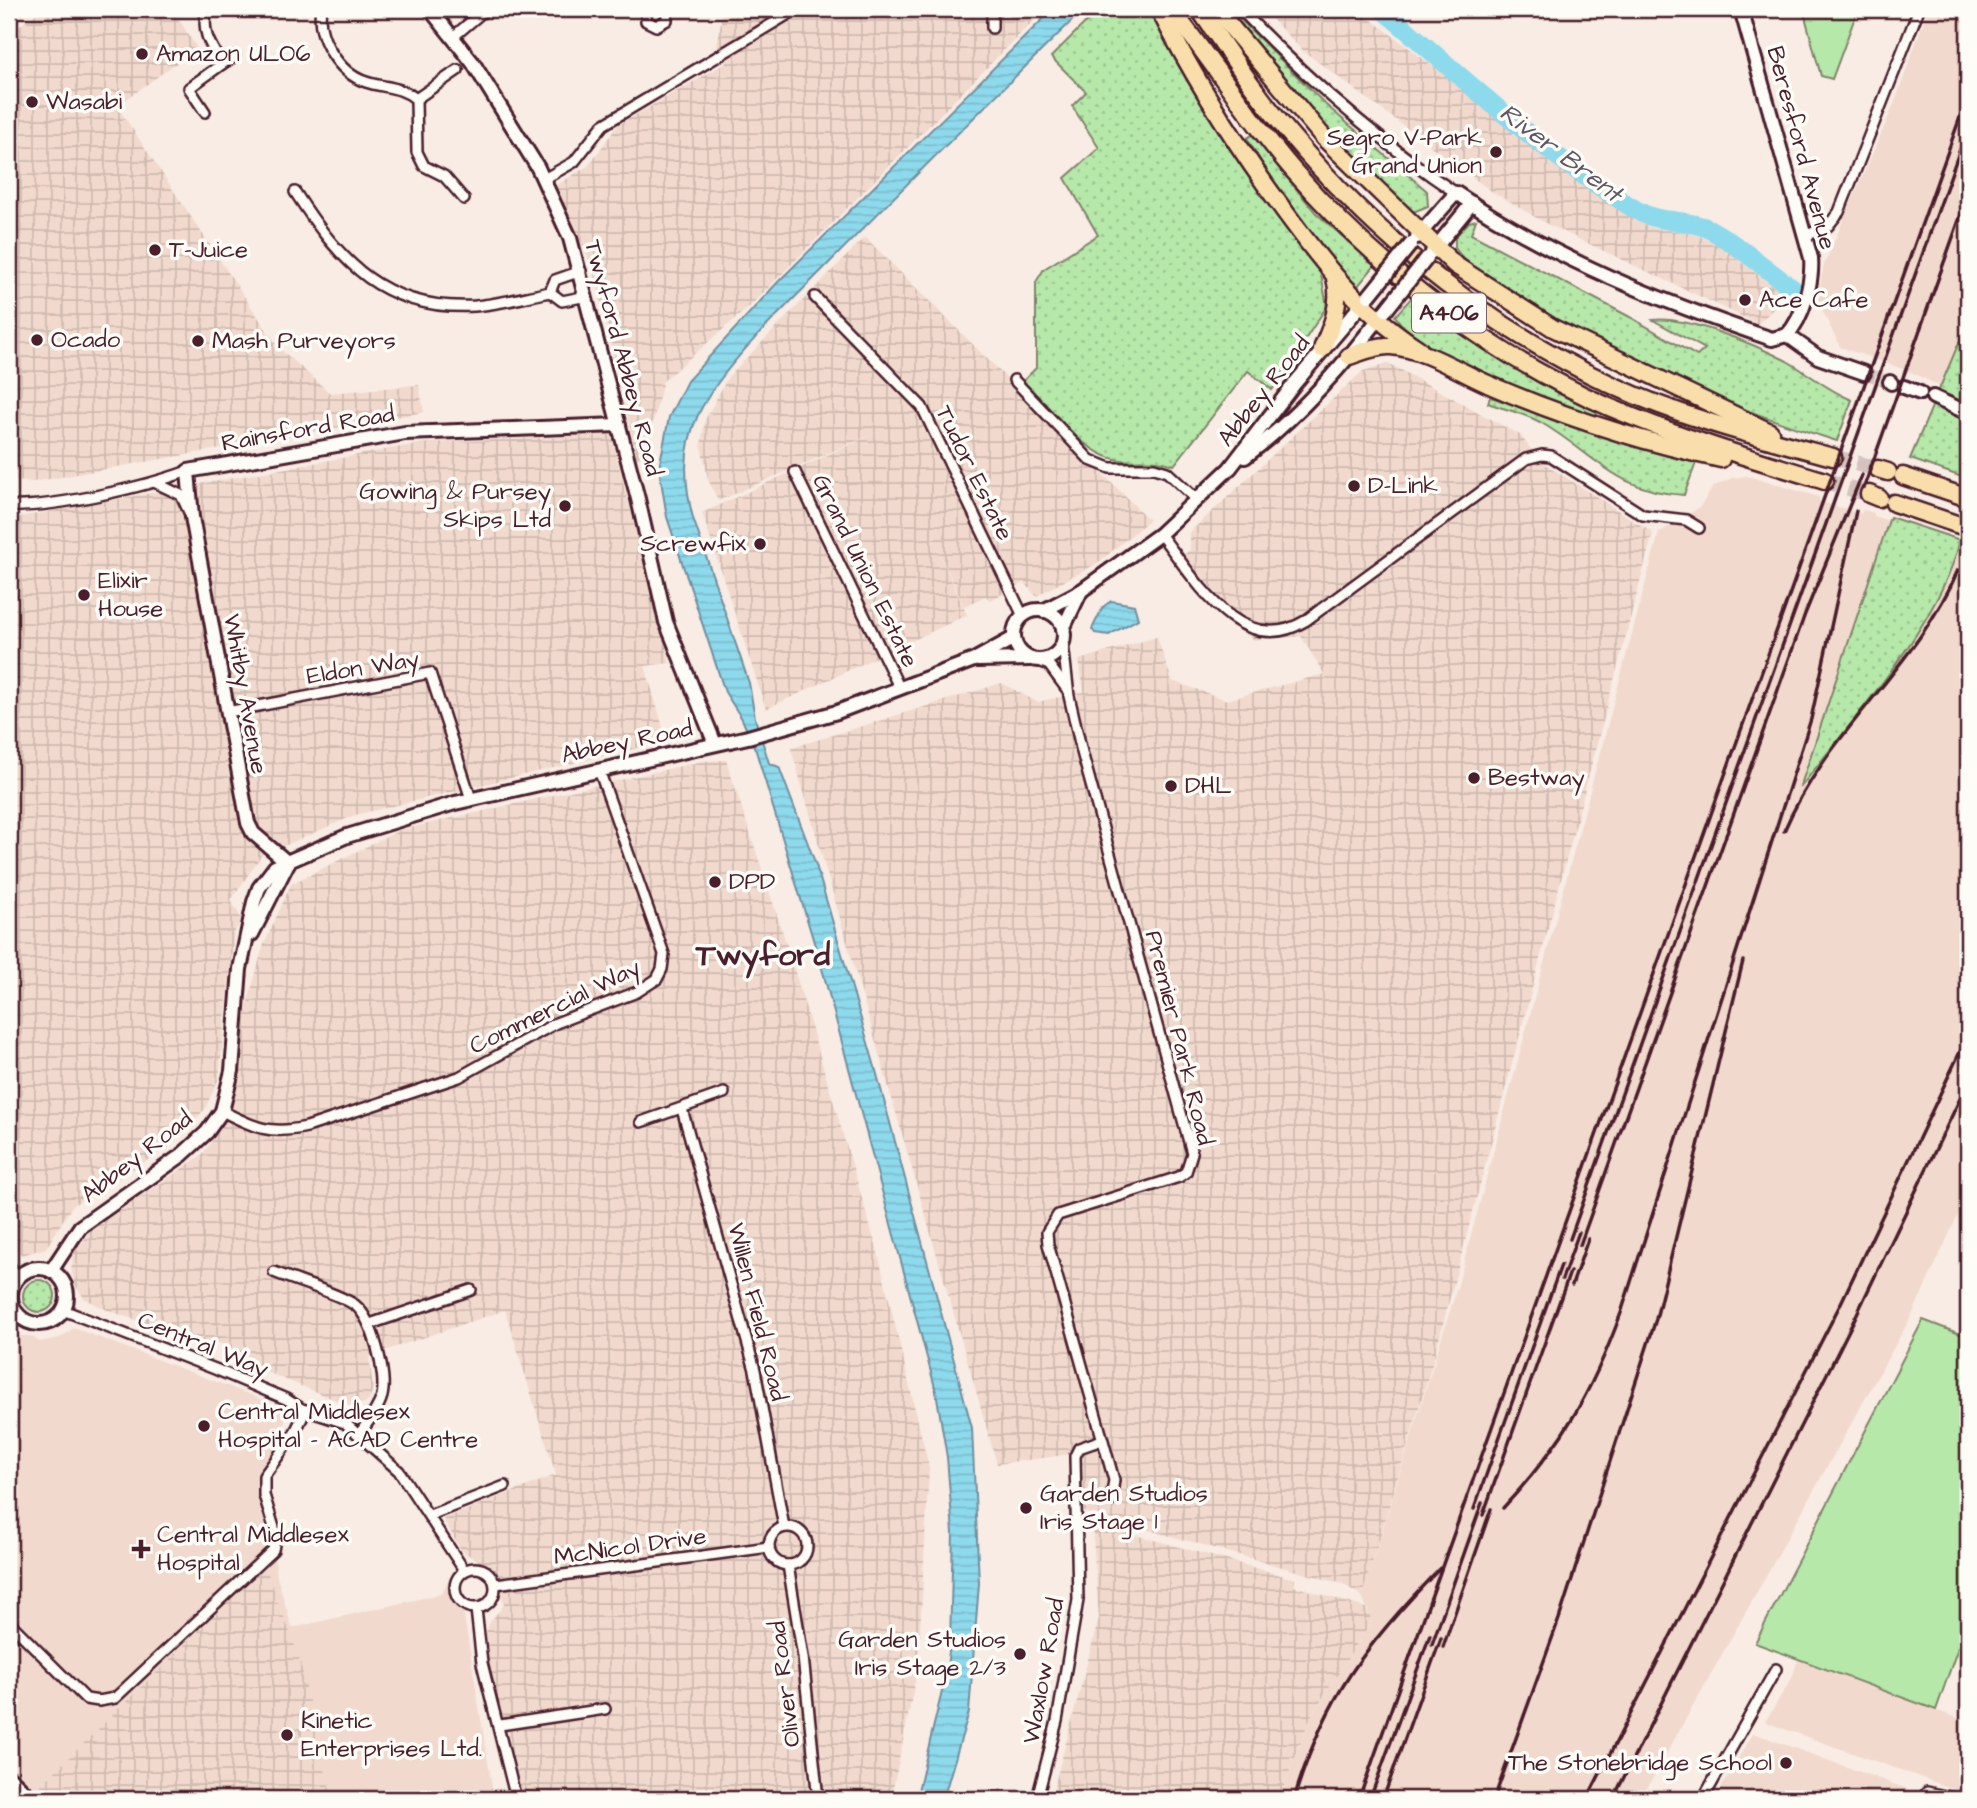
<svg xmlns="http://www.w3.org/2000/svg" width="1977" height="1808" font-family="'Architects Daughter',sans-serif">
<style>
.built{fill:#f1d9cd}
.industrial{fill:url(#industrial-grid)}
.grass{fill:url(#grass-dots);stroke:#80846a;stroke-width:2}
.green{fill:#b5e8a9;stroke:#80846a;stroke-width:2}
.water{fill:url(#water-rules);stroke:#728f9f;stroke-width:2}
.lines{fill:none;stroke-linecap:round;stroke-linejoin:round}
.river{stroke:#8ddaed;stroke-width:19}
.secondary-tunnel{stroke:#d5c3bf;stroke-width:12;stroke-dasharray:12 6;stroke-linecap:butt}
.highway-tunnel{stroke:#d5c3bf;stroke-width:16;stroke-dasharray:16 8;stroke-linecap:butt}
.street-casing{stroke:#4a1f2b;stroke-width:14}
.secondary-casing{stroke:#4a1f2b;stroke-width:18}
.highway-casing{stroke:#4a1f2b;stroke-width:21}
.street{stroke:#fdfcf7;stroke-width:9}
.secondary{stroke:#fdfcf7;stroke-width:12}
.highway{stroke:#f9deab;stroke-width:16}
.rail{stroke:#4a1f2b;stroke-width:3.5}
.secondary-bridge-casing{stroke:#4a1f2b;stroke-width:18;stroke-linecap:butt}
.secondary-bridge{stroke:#fdfcf7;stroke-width:12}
.poi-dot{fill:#4a1f2b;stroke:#fdfcf7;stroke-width:2.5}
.labels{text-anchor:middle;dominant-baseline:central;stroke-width:7;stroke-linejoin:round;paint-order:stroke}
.shield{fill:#fdfcf7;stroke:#806168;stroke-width:2}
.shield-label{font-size:23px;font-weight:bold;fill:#4a1f2b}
.poi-label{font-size:24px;fill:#4a1f2b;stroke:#fdfcf7;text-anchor:start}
.street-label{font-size:24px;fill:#4a1f2b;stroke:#fdfcf7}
.water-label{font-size:26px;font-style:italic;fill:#5e5765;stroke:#fdfcf7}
.district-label{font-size:32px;font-weight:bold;fill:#4a1f2b;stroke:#fdfcf7}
</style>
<defs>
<pattern id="industrial-grid" width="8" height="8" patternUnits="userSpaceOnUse" patternTransform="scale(1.75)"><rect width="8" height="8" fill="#f1d9cd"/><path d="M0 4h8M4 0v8" fill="none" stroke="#d0bab0"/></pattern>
<pattern id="grass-dots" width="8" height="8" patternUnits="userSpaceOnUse" patternTransform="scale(1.75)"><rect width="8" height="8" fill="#b5e8a9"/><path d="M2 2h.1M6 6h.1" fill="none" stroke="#9dc792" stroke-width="1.8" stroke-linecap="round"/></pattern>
<pattern id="water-rules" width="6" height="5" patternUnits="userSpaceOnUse" patternTransform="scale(1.75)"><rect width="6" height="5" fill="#8ddaed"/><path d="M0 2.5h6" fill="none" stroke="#7bbbcb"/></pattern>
</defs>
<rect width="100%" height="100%" fill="#f8ece4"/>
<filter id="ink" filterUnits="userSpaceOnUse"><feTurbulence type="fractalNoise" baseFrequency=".0143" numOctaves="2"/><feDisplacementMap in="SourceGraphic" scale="14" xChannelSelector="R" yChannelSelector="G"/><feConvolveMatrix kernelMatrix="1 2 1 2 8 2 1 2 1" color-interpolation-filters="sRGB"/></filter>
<g filter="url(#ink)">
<!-- built -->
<g class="built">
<path d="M1928,9H1968V400L1909,371L1840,347L1817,299L1824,265L1895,102Z"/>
<path d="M1747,476L1819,497V501L1861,514L1863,510L1874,513V516L1888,521L1870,574L1909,644L1943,589L1960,540L1964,541L1960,550L1968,553V1193L1912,1315L1641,1799H1279L1311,1716L1372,1621L1362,1596L1457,1288L1659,533L1700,507L1713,487L1732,478Z"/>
<path d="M74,1328L277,1405L287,1413L277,1450L256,1484L271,1531L277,1577L292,1628L441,1594L456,1567L494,1799H42L30,1790L9,1765V1339L19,1336H31L39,1342L60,1338Z"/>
<path d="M1798,1660L1968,1722V1794L1765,1722L1792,1678Z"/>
<path d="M1753,1733L1918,1793L1914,1799H1715Z"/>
</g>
<!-- industrial -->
<g class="industrial">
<path d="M43,9H172L197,48L117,106L278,347L330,393L419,385L424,412L33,482L9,481V33Z"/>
<path d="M723,9H1045L749,307L663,381L644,458H637L593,268L555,186L588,166L618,125L726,63L717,46Z"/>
<path d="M1262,9H1357L1648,227L1696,234L1722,247L1786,296L1758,324L1547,224L1491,191L1302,50Z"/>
<path d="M865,237L1149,520L1098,563L1036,596L1025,583L990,600L986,596L964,606L930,533L967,615L766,709L702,513L882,430L718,501L708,479L701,445L705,420L728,377Z"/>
<path d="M1388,363L1520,435L1539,460L1653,533L1434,1358L1362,1596L1343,1584L1084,1512L1080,1453L997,1464L791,748L1002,683L1037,702L1084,692L1079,660L1157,637L1172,681L1227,700L1324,674L1301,636L1255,640L1222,619L1173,563L1190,550V532L1363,371Z"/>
<path d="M611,435L670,663L645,666L667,741L355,815L261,856L231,900L242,920L234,932L219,1078L205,1109L169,1147L72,1206L46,1248L22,1255L9,1243V519L423,443Z"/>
<path d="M726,760L789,952L877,1249L929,1468L918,1667L891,1799H516L482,1643L490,1622L504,1605L498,1574L461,1550L443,1519L556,1475L505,1310L369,1356L373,1388L369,1401L353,1407L240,1361L232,1348L214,1341L204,1344L107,1310L84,1298L75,1285L71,1268L73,1254L91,1230L202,1155L231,1113L247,1005L263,947L291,884L400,830L703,761Z"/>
<path d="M1092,1523L1295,1579L1294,1586L1366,1608L1372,1621L1311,1716L1279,1799H1051L1099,1618Z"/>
<path d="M265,1566L299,1657L332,1799H48L36,1790Z"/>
</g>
<!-- grass -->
<g class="grass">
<path d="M1099,9H1159L1318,260L1327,306L1272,390L1248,371L1174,465C1149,456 1136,464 1115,459C1082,452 1047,405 1023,381L1036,368V282L1044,269L1098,235L1065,178L1099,148L1072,106L1086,92L1051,57Z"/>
<path d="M1230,9L1326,105L1427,191L1428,206L1413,212L1312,116L1269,65Z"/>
<path d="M1252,135L1316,213L1375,265L1358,286C1315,259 1273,182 1247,138Z"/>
<path d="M1476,220L1471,234L1630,317L1697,356L1705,349L1653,320C1687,316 1756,345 1787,361C1810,374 1827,390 1852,400L1837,441C1723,406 1609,357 1509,290C1491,278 1467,266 1455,248V237L1469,222Z"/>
<path d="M1412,297C1470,343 1531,379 1597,411L1596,416C1543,396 1426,362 1395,316Z"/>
<path d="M1962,335L1968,338V479L1910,459Z"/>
<path d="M1490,397L1696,463L1684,495C1614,491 1594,453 1540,422C1525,414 1504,409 1488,403Z"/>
<path d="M1890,517L1960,540C1941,622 1852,720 1800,788Z"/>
<circle cx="39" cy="1296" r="16"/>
</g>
<!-- green -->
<g class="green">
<path d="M1803,9H1858L1832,79L1821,76Z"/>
<path d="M1923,1320L1968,1337V1619L1936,1710L1755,1643Z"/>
</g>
<!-- water -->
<g class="water">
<path d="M1053,9H1084C997,94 911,180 825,267C785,308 723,364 698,415C682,449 684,483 693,518L749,683L755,718L769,763L779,767L816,865L875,1067L972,1428L979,1583L969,1712L943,1799H916L946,1675L950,1643L953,1533L947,1457L936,1391L823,972L756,751L742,719L725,692L667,517L659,468L669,417L687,381L777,283Z"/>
<path d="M1111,601L1134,605L1138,619L1109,635L1095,633L1092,629L1103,607Z"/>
</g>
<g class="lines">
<!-- river -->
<path class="river" d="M1382,9C1464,78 1545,156 1638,211C1660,224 1686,218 1709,229C1738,244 1765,269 1792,288"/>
<!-- secondary-tunnel -->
<path class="secondary-tunnel" d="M1864,373L1890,382"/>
<!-- highway-tunnel -->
<g class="highway-tunnel">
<path d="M1833,457L1878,469"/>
<path d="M1825,481L1869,494"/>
</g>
<!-- street casing -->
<g class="street-casing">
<g id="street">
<path d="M321,9C316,36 338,73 366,82C384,88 401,86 416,99L417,152L424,166L444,176L464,199"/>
<path d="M646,9V21L656,26L667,20V9"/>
<path d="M1240,9C1306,78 1377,140 1456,193"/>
<path d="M992,28V9"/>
<path d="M453,37L486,9"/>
<path d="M222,64L235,56"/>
<path d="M416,99L458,70"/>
<path d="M205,112L189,88L222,64C210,45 201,32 207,9"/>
<path d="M544,179L574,162L603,125L797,9"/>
<path d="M295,192C341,263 384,311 475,306C500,304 525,297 550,292L562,301L587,296"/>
<path d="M1805,236L1828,226L1839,212L1919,9"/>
<path d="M550,292L555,280L581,271"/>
<path d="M815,297L922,407L1023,616"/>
<path d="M1014,380L1090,460L1110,468H1154L1167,472L1197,500"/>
<path d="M795,472L899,687"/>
<path d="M156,483L181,495L189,512"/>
<path d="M9,506C54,508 144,487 188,471"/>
<path d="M1160,534C1194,577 1240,661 1305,621L1526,459L1542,455L1551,456L1643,515L1686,520L1699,528"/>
<path d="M1063,644L1069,696L1082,752L1192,1153L1186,1172L1179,1177L1058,1215L1047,1232L1048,1244L1114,1480L1111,1501"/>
<path d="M1037,660L1049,665L1066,688"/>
<path d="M227,712L430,673L471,799"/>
<path d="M682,1109L755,1370L784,1527"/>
<path d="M222,1111C255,1128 270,1135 307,1127L459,1077L556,1023L637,992L657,979L662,969L664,954L599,770"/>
<path d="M641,1122L724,1093"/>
<path d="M9,1266L19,1277"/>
<path d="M274,1272C295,1281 338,1293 355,1305C373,1319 387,1375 382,1396C378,1410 368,1422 360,1433"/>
<path d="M63,1310L215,1369L286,1399L302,1409L345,1423L399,1471L464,1570"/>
<path d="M370,1324L471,1290"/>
<path d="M430,1515L505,1486"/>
<circle cx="788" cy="1546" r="19"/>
<path d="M788,1565L803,1657L818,1799"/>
<circle cx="475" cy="1588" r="20"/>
<path d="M496,1584L769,1547"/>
<path d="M476,1609L482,1663L516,1799"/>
<path d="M9,1622L86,1699L99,1701L115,1698L273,1550L276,1534L264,1495V1476L294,1434L306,1410"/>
<path d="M500,1725L605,1709"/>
<path d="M1037,1799L1057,1721L1078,1600L1075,1456L1079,1448L1102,1440"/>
<path d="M1703,1799L1776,1669"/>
<path d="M1922,1799L1927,1792L1958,1799"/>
</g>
</g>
<!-- secondary casing -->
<g class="secondary-casing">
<g id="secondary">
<path d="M430,9L473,63L538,168L570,238L638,499L666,622L715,744"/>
<path d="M1417,237L1456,193C1553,259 1662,302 1772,339L1787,335C1803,318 1813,282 1811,258L1741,9"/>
<path d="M1432,252L1472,203"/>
<path d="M1787,335L1818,357L1864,373"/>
<path d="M1890,382L1891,383"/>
<path d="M1904,387L1920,393"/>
<path d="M1933,397L1968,413"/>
<path d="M1245,457C1298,417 1344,365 1384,312"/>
<circle cx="1039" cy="635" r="25"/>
<path d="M1043,611L1081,591L1160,534L1230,468L1295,383L1367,298"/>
<path d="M1063,629L1081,591"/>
<path d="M978,660L1030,659"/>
<path d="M288,863L253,833L248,823L192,517L188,471L405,433L619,425"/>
<path d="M252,934L288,863"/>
<circle cx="39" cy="1296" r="28"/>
<path d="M51,1271L80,1227L182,1155L207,1132L222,1111L232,1071L240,969L254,902L259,888L275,867L347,836L455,803L748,737L837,712L974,660L1014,638"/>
<path d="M9,1777L32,1799"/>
</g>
</g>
<!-- highway casing -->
<g class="highway-casing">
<g id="highway">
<path d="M1159,9C1190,71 1227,130 1267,187C1313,251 1351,305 1419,349"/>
<path d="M1171,9C1213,62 1249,119 1293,170C1379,269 1488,354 1609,407C1679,437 1752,459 1825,481"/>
<path d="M1199,9C1228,51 1256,94 1289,133C1378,239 1486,326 1612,385C1683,418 1758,437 1833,457"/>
<path d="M1216,9L1324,138L1455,265L1553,328L1770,432"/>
<path d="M1322,349C1332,326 1342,303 1335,278"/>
<path d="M1349,356C1362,352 1377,345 1391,346C1426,349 1459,372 1490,385C1564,417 1643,442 1721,459"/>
<path d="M1878,469L1888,472"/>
<path d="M1903,476L1968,498"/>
<path d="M1869,494L1879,498"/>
<path d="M1894,503L1968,528"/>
</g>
</g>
<!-- street -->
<use href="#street" class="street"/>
<!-- secondary -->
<use href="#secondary" class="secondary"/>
<!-- highway -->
<use href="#highway" class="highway"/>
<!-- rail -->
<g class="rail">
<path d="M1960,202L1968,176"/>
<path d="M1864,487L1968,195"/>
<path d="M1784,831C1825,734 1918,665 1958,570"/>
<path d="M1570,1239L1968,127"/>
<path d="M1580,1245L1805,614L1862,475"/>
<path d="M1562,1279L1579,1232"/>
<path d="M1572,1285L1588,1239"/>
<path d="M1503,1508C1562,1444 1591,1395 1621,1313L1811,719L1856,511"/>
<path d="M1474,1509L1561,1265"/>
<path d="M1483,1515L1570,1272"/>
<path d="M1432,1644L1482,1503"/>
<path d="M1443,1647L1491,1509"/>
<path d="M1294,1799C1325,1696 1367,1643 1440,1568"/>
<path d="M1359,1799L1968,95"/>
<path d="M1370,1799L1430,1635"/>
<path d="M1383,1799L1441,1638"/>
<path d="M1494,1799L1559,1619L1656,1319L1743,961"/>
<path d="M1587,1799L1840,1305L1968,1035"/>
<path d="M1613,1799L1853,1322L1968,1082"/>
</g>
<!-- secondary-bridge casing -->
<g class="secondary-bridge-casing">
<g id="secondary-bridge">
<path d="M1369,296L1411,244"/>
<path d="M1386,310L1427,258"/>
</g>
</g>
<!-- secondary-bridge -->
<use href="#secondary-bridge" class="secondary-bridge"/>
</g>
</g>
<!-- markers -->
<g class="poi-dot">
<circle cx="142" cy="54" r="7"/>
<circle cx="32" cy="102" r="7"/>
<circle cx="1496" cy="152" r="7"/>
<circle cx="155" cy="250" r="7"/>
<circle cx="1745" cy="300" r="7"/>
<circle cx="37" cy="340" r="7"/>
<circle cx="198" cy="341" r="7"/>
<circle cx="1354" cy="486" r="7"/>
<circle cx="565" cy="506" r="7"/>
<circle cx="760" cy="544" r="7"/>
<circle cx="84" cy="595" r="7"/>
<circle cx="1474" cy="778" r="7"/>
<circle cx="1171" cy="786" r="7"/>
<circle cx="715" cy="882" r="7"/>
<circle cx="204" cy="1426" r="7"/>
<circle cx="1026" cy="1508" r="7"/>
<path d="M137.5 1538.5h7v7h7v7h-7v7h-7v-7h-7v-7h7z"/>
<circle cx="1020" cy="1654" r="7"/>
<circle cx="287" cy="1735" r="7"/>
<circle cx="1786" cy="1763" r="7"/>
</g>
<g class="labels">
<!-- shield labels -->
<rect class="shield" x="1412" y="293.5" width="74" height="39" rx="5"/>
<g class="shield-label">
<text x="1449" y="313">A406</text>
</g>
<!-- poi labels -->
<g class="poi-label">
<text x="156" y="54">Amazon ULO6</text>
<text x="46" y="102">Wasabi</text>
<text x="1482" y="138" text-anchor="end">Segro V-Park<tspan x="1482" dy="28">Grand Union</tspan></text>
<text x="169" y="250">T-Juice</text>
<text x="1759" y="300">Ace Cafe</text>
<text x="51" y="340">Ocado</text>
<text x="212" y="341">Mash Purveyors</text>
<text x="1368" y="486">D-Link</text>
<text x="551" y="492" text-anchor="end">Gowing &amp; Pursey<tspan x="551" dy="28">Skips Ltd</tspan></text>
<text x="746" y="544" text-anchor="end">Screwfix</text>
<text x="98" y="581">Elixir<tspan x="98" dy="28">House</tspan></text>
<text x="1488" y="778">Bestway</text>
<text x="1185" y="786">DHL</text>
<text x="729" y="882">DPD</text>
<text x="218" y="1412">Central Middlesex<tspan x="218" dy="28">Hospital - ACAD Centre</tspan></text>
<text x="1040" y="1494">Garden Studios<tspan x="1040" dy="28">Iris Stage 1</tspan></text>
<text x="157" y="1535">Central Middlesex<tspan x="157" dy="28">Hospital</tspan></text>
<text x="1006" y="1640" text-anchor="end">Garden Studios<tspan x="1006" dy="28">Iris Stage 2/3</tspan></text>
<text x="301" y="1721">Kinetic<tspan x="301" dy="28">Enterprises Ltd.</tspan></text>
<text x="1772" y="1763" text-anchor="end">The Stonebridge School</text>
</g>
<!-- street labels -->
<g class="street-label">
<text transform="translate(1801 148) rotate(75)">Beresford Avenue</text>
<text transform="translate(623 358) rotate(75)">Twyford Abbey Road</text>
<text transform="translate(1264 391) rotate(-52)">Abbey Road</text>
<text transform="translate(308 429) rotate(-10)">Rainsford Road</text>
<text transform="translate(974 473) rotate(64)">Tudor Estate</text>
<text transform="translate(865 571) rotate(64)">Grand Union Estate</text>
<text transform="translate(363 668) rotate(-9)">Eldon Way</text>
<text transform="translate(245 694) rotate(80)">Whitby Avenue</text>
<text transform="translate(627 742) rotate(-12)">Abbey Road</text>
<text transform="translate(555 1007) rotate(-26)">Commercial Way</text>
<text transform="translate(1179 1038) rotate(76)">Premier Park Road</text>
<text transform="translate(137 1157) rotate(-38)">Abbey Road</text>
<text transform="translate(757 1312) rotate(76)">Willen Field Road</text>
<text transform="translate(203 1345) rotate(22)">Central Way</text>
<text transform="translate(630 1547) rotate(-8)">McNicol Drive</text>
<text transform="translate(1044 1671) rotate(-80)">Waxlow Road</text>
<text transform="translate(785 1684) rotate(-97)">Oliver Road</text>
</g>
<!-- water labels -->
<g class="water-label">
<text transform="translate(1561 153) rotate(37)">River Brent</text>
</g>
<!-- district labels -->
<g class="district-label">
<text x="763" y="955">Twyford</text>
</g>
</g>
<!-- margin -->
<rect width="1977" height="1808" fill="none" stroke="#fdfcf7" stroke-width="35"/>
<rect x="18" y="18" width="1942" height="1773" fill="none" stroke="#4a1f2b" stroke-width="2.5" filter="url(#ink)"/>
</svg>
